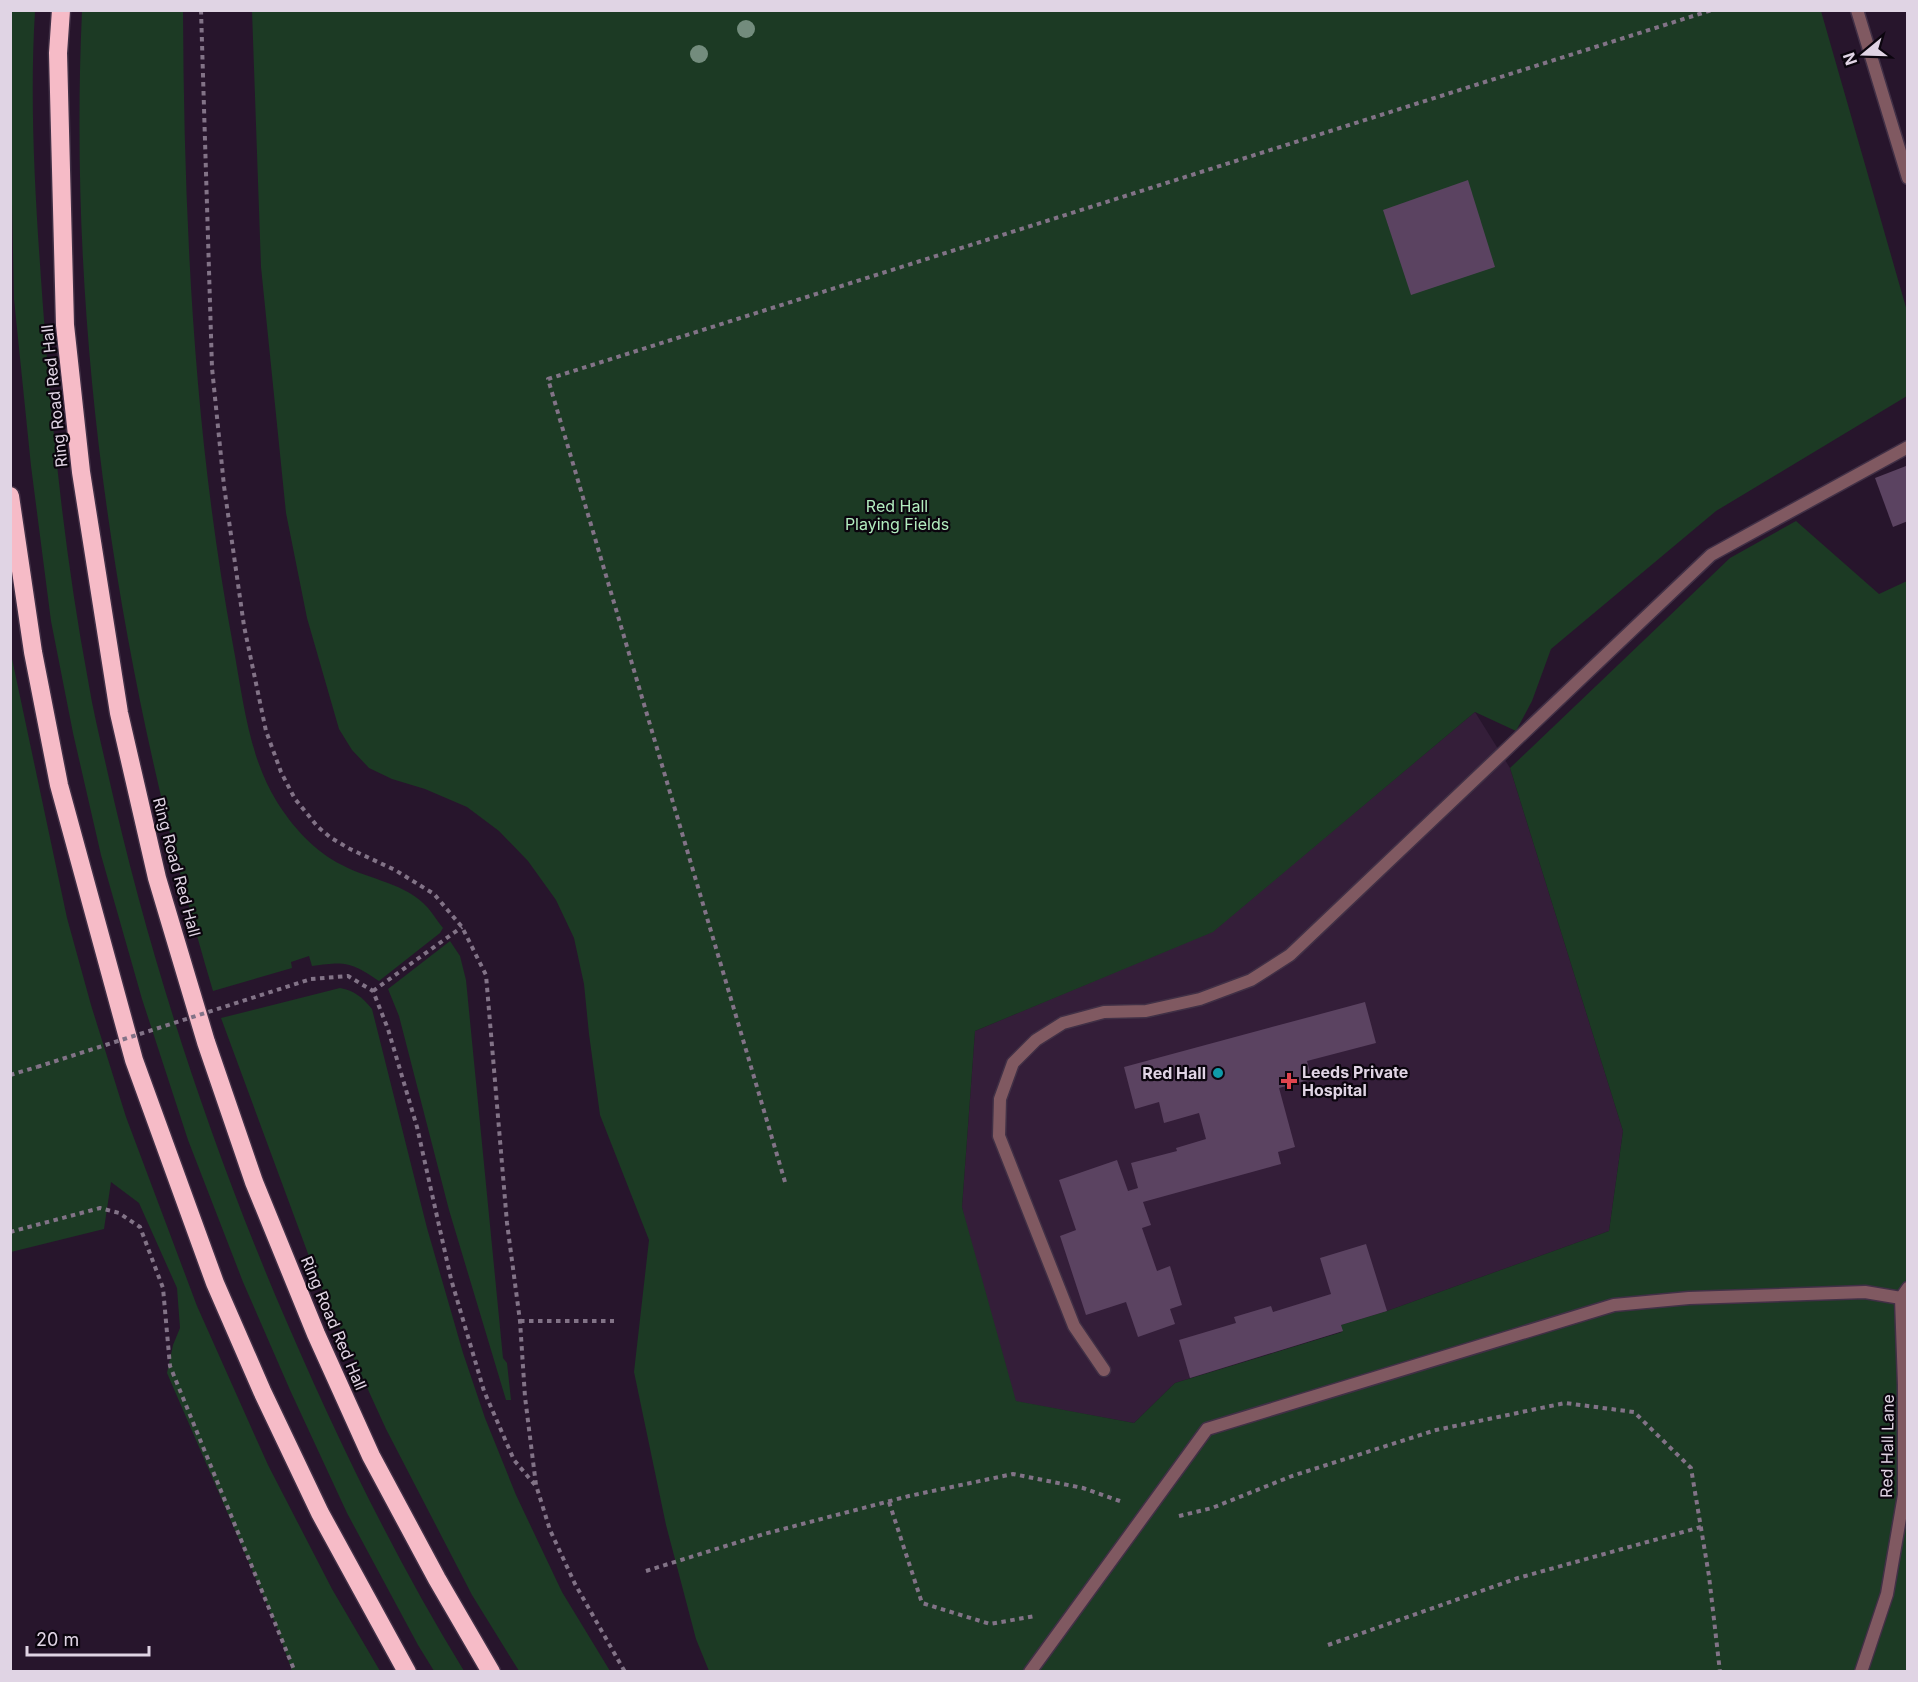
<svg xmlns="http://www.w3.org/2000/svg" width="1918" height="1682" font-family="Inter,sans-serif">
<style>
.built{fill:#341e39}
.green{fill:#1c3a24}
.building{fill:#5b4361}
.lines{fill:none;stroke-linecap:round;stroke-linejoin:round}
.lane-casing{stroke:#413046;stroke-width:15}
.street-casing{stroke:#413046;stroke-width:15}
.highway-casing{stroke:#413046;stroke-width:21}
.path{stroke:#827387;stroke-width:4;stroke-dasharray:4.5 4.5;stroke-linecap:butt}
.lane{stroke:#805961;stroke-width:12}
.street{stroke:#805961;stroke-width:12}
.highway{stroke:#f6bbc7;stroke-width:18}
.path-bridge{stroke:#827387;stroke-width:4;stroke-dasharray:4.5 4.5;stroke-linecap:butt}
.tree{fill:#738c7d}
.culture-dot{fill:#0f9aa8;stroke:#0b050e;stroke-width:2}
.health-dot{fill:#e0444e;stroke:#0b050e;stroke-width:2}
.labels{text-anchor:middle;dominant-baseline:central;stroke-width:4.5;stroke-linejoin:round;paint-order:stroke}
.street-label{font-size:16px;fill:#e0d4e4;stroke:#0b050e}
.park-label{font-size:16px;fill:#b2edbf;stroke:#0b050e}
.poi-label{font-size:16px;font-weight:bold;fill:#e0d4e4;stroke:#0b050e;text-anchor:start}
</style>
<rect width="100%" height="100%" fill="#27152c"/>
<!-- built -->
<path class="built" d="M1475,712L1510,768L1623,1131L1609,1231L1387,1311L1341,1325L1343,1331L1175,1383L1134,1423L1003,1399L962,1207L975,1031L1213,931Z"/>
<!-- green -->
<g class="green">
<path d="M11,11H35C29,109 36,209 43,307C52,432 65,557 88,680C93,711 101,743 108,774C148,953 205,1128 276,1297C331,1426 391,1552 464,1671H434L418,1645L347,1513L290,1390L243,1282L188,1140L142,999L101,855L73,733L51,621L31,466L14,299L11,157Z"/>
<path d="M82,11H183C184,223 194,436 233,645C243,698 248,755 277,802C292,826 315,852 342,865C370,880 406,883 428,908C433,914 438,922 443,928L440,933L379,981C351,962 346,961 312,966L309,956L291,962L292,968L213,991C119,676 67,340 82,11Z"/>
<path d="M252,11H1821L1907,311V396L1716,511L1551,649L1532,701L1516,731L1475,712L1213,932L975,1031L962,1207L1016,1401L1134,1423L1175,1383L1342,1332L1341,1325L1387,1311L1609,1231L1623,1131L1510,768L1730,558L1796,521L1879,594L1907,581V1671H709L696,1639L666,1525L634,1372L649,1240L600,1115L589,1034L584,984L574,938L556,900L528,861L499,831L467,807L425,789L392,779L369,768L352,750L339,729L307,618L286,513L261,267Z"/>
<path d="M11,654L67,918L91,1005L126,1117L197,1306L268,1465L332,1589L380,1671H292L276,1625L167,1373L173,1345L180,1328L177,1288L139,1203L111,1182L104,1229L11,1252Z"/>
<path d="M450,941L460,956L466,980L503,1358L507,1363L511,1400H506L449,1210L399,1016L388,989Z"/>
<path d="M340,988C355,991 362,997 372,1009L427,1228L463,1353L485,1418L516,1495L562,1592L610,1671H519L472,1595L386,1429L317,1278L221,1018Z"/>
</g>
<!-- building -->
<g class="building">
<path d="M1468,180L1495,267L1411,295L1383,210Z"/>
<path d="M1906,466L1908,472V521L1893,527L1875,478Z"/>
<path d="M1365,1002L1376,1043L1307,1061L1312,1079L1279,1088L1295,1147L1278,1152L1281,1164L1143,1202L1151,1225L1142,1228L1157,1271L1170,1266L1182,1305L1170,1309L1175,1324L1138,1337L1126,1302L1086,1315L1060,1236L1076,1230L1059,1180L1117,1160L1128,1191L1138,1188L1131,1163L1177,1151L1176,1148L1206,1139L1199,1113L1164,1123L1159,1102L1135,1109L1124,1067Z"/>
<path d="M1366,1244L1387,1311L1341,1325L1343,1331L1190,1378L1179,1340L1236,1323L1234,1317L1271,1306L1273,1312L1331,1294L1320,1258Z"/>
</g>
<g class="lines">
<!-- lane casing -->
<g class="lane-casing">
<g id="lane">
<path d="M1104,1370L1074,1326L999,1136L1000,1099L1013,1063L1036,1040L1063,1023L1104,1012L1146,1011L1200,999L1251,980L1290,955L1711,555L1908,447"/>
<path d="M1030,1672L1207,1429L1614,1305L1689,1298L1865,1292L1901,1298"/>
</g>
</g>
<!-- street casing -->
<g class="street-casing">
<g id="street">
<path d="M1857,10L1908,178"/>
<path d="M1861,1672L1887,1594L1904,1495V1385L1901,1298L1908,1288"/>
</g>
</g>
<!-- highway casing -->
<g class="highway-casing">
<g id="highway">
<path d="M61,10L58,53L65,325L81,472L119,713L157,878L206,1042L254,1182L316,1334L371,1456L437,1579L491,1672"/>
<path d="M10,496L33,652L59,785L134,1060L215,1283L262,1391L320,1513L407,1672"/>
</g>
</g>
<!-- path -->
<g class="path">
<path d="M201,10L212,368L224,486L244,626L266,731L281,772L295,799L318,827L331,838L350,849L395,870L434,894L462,927L486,975L507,1223L520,1321L525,1397L536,1485L550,1530L575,1584L625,1672"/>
<path d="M311,979L348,976L373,991L388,1029L417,1127L451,1279L484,1391L514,1460L535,1485"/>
<path d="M373,991L462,927"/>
<path d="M10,1075L37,1067"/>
<path d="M785,1182L548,379L1712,10"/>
<path d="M10,1232L100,1208L119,1213L140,1227L163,1288L170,1366L295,1672"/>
<path d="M520,1321H614"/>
<path d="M889,1502L922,1603L990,1624L1035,1616"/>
<path d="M1179,1516L1212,1508L1292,1476L1436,1430L1565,1403L1634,1412L1691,1468L1709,1576L1720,1672"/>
<path d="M646,1571L764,1534L909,1496L1013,1474L1083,1488L1120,1501"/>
<path d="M1328,1645L1518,1578L1701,1527"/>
</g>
<!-- lane -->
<use href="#lane" class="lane"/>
<!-- street -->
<use href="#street" class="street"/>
<!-- highway -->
<use href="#highway" class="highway"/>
<!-- path-bridge -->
<path class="path-bridge" d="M37,1067L311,979"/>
</g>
<!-- trees -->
<g class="tree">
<circle cx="746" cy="29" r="9"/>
<circle cx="699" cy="54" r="9"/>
</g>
<!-- markers -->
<circle class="culture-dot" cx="1218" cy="1073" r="6"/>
<path class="health-dot" d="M1286 1072h6v6h6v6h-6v6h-6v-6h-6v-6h6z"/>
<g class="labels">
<!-- street labels -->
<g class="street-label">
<text transform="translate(54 396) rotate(-96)">Ring Road Red Hall</text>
<text transform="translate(177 867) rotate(75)">Ring Road Red Hall</text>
<text transform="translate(334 1323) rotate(67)">Ring Road Red Hall</text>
<text transform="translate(1887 1446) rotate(-89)">Red Hall Lane</text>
</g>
<!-- park labels -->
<g class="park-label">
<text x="897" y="506">Red Hall<tspan x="897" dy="18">Playing Fields</tspan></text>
</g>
<!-- poi labels -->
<g class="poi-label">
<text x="1302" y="1072">Leeds Private<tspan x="1302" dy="18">Hospital</tspan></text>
<text x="1206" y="1073" text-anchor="end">Red Hall</text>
</g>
</g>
<!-- border -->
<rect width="1918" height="1682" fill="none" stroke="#e0d4e4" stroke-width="24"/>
<!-- north arrow -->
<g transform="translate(1864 54) rotate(251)" stroke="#0b050e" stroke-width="4.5" paint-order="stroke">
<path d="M0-4.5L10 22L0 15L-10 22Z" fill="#e0d4e4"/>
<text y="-9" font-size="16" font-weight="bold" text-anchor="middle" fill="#e0d4e4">N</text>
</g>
<!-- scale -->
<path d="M27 1646v9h122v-9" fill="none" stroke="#e0d4e4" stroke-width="3"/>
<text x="36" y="1646" font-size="18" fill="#e0d4e4" stroke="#0b050e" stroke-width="4.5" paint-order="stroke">20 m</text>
</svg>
